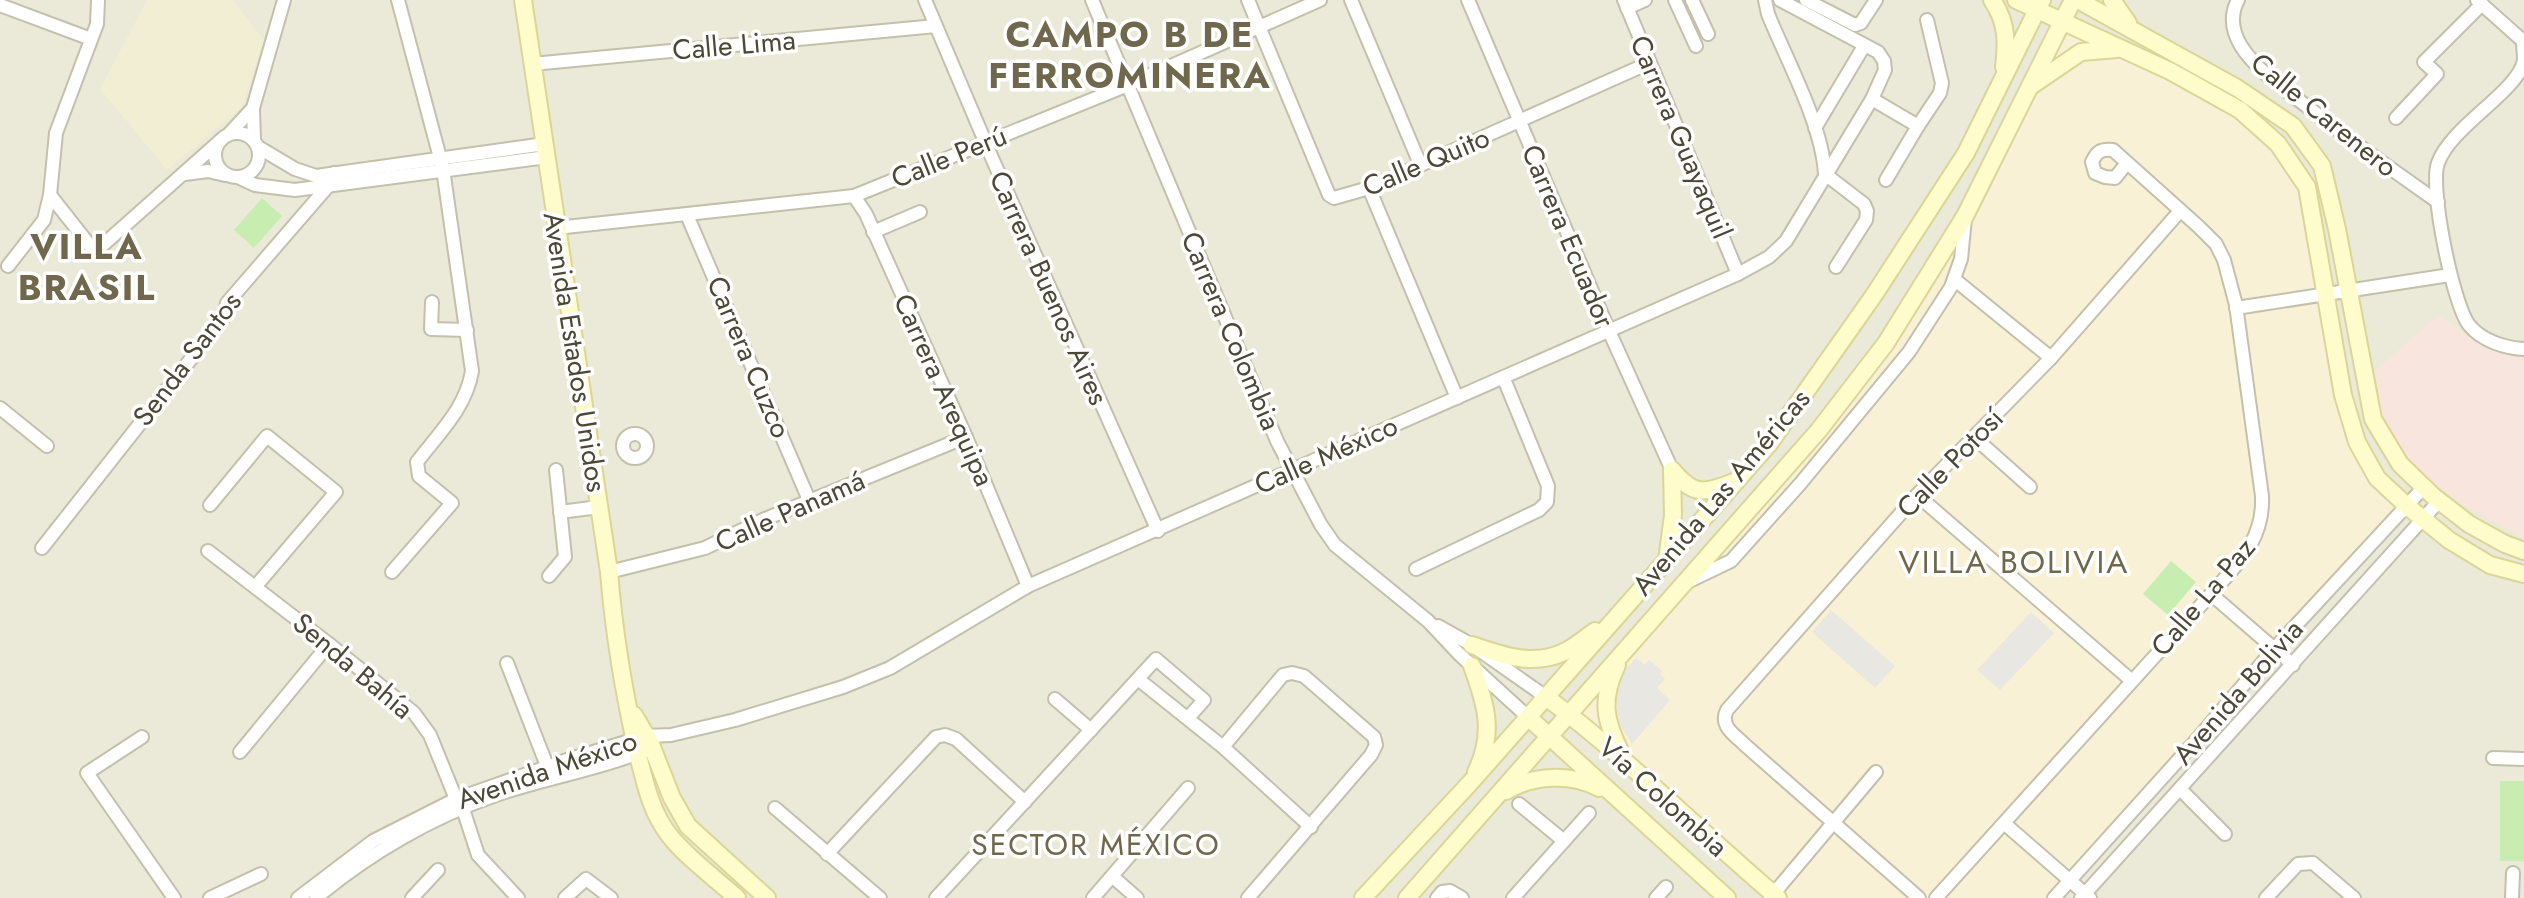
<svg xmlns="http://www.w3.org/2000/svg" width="2524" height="898" font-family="Jost,sans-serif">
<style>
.residential{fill:#ebe9d8}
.commercial{fill:#f9f1d5}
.education{fill:#f1eed3}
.medical{fill:#f8e6de}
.green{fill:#c7eeb0}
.parking{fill:#e8e7e2}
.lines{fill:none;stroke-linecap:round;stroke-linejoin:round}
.street-casing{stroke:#c3c0ac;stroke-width:16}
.secondary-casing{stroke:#dbd597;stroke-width:20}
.street{stroke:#fff;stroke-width:12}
.secondary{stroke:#fffccc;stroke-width:16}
.labels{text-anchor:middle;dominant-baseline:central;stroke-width:7;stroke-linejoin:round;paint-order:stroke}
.street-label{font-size:28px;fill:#4c4837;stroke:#fff}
.neighbourhood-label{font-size:30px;letter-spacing:2px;fill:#70684d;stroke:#fff}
.quarter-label{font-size:32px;letter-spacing:2px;fill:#70684d;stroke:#fff}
.district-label{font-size:36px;font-weight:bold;letter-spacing:2px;fill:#70684d;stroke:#fff}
</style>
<rect width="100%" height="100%" fill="#f7f5eb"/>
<!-- residential -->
<rect class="residential" x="0" y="0" width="2524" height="898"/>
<!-- commercial -->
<path class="commercial" d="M2063,21L2240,110L2307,187L2357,442L2407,506L2053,898H1778L1568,714L1819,430L1965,216Z"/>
<!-- education -->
<path class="education" d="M147,0H233L264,40L242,107L167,170L100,89Z"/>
<!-- medical -->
<path class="medical" d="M2438,315L2480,344L2503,352L2524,353V538L2463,505L2430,480L2397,450L2374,408L2369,376Z"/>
<!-- green -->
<g class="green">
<path d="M262,198L282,216L254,248L234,230Z"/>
<path d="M2171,561L2196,582L2168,615L2143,594Z"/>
<rect x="2500" y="781" width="24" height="80"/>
</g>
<!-- parking -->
<g class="parking">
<path d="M1831,610L1895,666L1875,688L1812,632Z"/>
<path d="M2031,612L2054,633L2000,690L1977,670Z"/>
<path d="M1636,658L1645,665L1649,660L1662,671L1660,674L1665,679L1657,688L1670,700L1632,744L1620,725L1615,700L1619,677Z"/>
</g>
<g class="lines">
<!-- street casing -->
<g class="street-casing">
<g id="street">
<path d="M925,0L992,158L1158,531"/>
<path d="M1092,0L1277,441L1321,525L1335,545L1428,621L1459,654L1528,717"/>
<path d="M1248,0L1329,195L1334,198L1369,188L1649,63"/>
<path d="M1351,0L1420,164"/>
<path d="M1468,0L1609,331L1672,470"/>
<path d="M1624,0L1738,274"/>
<path d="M1675,0L1696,46"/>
<path d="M1692,0L1708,34"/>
<path d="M1765,0L1768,14C1787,61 1822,124 1825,174L1864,204L1867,211L1866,220L1836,267"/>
<path d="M1806,0L1855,25L1861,23L1876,0"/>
<path d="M2238,0C2230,15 2232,31 2241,46C2257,71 2286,90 2309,108C2351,141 2394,171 2438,202"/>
<path d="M2477,0L2523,41C2523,47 2524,54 2524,60C2519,91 2451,126 2438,163C2429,187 2453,304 2469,325C2482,341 2505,348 2524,349"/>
<path d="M0,5L91,39"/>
<path d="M1627,8L1645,0"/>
<path d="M532,64L936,26"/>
<path d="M1872,99L1918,126L1940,93L1942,83L1927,20"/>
<path d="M2396,118L2437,74L2424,62L2482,4"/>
<path d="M1815,128L1864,46"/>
<circle cx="237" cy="155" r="22"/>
<path d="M228,135L253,108"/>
<path d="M254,141L253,108L284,0"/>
<path d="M258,147L295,169L316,176L545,144"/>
<path d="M185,174L208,171L225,175"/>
<path d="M240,178L255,185L295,190L547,157"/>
<path d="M1886,180L1918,126"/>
<path d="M1369,188L1457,398"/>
<path d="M50,195L95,252L221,140"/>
<path d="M854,196L866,214L966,437L1028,586"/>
<path d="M687,215L809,500"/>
<path d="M556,228L854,196L1128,85L1320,0"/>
<path d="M873,232L920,212"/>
<path d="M8,266L44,220L50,195L56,133L97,24L98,0"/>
<path d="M1954,279L2051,358"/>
<path d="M432,302L431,329L467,330"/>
<path d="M2236,308L2450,275"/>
<path d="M0,408L47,446"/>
<circle cx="635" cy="446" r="12"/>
<path d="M1975,438L2030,487"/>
<path d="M1917,495L2132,681"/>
<path d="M210,505L267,436L336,492L255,587"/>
<path d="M560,512L599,507"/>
<path d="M42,548L224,317L227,303L329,185L334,173"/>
<path d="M208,551L329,644L414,713L430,735L456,799L463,809L478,855L518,898"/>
<path d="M1416,569L1539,510L1547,502L1548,486L1504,379"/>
<path d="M392,572L452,503L419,476L417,462C439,433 466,408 472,371L443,169L398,0"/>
<path d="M609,572L705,548L765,519L966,437"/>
<path d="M549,576L565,557L556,470"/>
<path d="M1685,583L1731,561L1800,484L1909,352L1951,287L1961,259L1965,219"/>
<path d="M2211,594L2293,665"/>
<path d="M1438,626L1472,645L1546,697"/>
<path d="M507,663L549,771"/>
<path d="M1138,679L1223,747L1311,827"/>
<path d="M1055,699L1091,730"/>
<path d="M142,737L87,773L174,898"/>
<path d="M1223,747L1283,675L1292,673L1304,676L1374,737L1376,745L1371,755L1248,898"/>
<path d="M240,752L329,644"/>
<path d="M2493,758L2524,759"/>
<path d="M2181,790L2225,834"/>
<path d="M1519,804L1564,841"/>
<path d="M775,808L880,898"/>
<path d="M2005,824L2090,898"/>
<path d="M827,854L936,737L945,735L956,739L1025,802"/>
<path d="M1113,877L1137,898"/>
<path d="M210,898L261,874"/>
<path d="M298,898L373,841L456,799L567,760L646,736L671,735L735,720L843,687L890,668L1028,586L1738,274L1769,257L1786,241L1872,99L1885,70L1884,61L1878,52L1780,0"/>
<path d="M316,898C368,854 432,817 496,795C545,778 597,770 644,751"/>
<path d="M412,898L438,870"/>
<path d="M565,898L586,879L611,898"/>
<path d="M936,898L1156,659L1204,700L1188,718"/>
<path d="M1093,898L1188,788"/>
<path d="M1437,898L1442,892L1450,891L1462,898"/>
<path d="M1513,898L1589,813"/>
<path d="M1656,898L1666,887"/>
<path d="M1770,898L1876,772"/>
<path d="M1919,898L1745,745C1734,734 1719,726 1727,710L1917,495L2051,358L2180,211"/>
<path d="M1936,898L2211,594C2238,563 2264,540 2262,496L2236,305L2224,260L2216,244L2199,227L2113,150C2101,149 2097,151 2092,162L2095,173L2105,177L2115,178L2127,163"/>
<path d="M2054,898L2200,736L2274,649L2424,487"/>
<path d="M2081,898L2439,501"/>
<path d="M2266,898L2298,864L2313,863L2354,898"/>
<path d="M2512,898L2513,873"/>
</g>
</g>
<!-- secondary casing -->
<g class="secondary-casing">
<g id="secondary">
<path d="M523,0L609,572C614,634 624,694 638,755C645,783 651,812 669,835C687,858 715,878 737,898"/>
<path d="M1992,0C2007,22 2007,41 2004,67"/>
<path d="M2016,0L2170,71L2240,110L2278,144L2307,187L2343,395L2357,442L2377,478L2407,506L2449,540L2490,565L2524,574"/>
<path d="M2078,0L2237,88L2293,126L2322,166L2337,229L2373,419L2400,464L2433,496L2469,524L2505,544L2524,551"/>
<path d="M2112,0L2128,23"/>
<path d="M2031,86L2081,52L2117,49"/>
<path d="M1672,470C1694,496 1703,494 1734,482"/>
<path d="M1667,560L1673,515L1672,470"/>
<path d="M1472,645C1501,655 1533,667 1564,652C1575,647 1585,638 1595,631"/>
<path d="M1617,665C1600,700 1605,721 1621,753"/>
<path d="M1472,666C1486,704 1495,733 1476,772"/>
<path d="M1546,697C1628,758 1700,832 1778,898"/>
<path d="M634,715L650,742L672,798L688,826L767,898"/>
<path d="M1528,717L1727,898"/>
<path d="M1506,791C1533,775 1571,773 1599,788"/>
<path d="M1363,898L1470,783L1769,444L1874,295L1966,153L2042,0"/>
<path d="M1407,898L1819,430L1886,343L1965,216L2073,0"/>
</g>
</g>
<!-- street -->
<use href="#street" class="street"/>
<!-- secondary -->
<use href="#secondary" class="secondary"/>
</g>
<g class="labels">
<!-- street labels -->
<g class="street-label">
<text transform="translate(734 45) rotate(-5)">Calle Lima</text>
<text transform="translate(2324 115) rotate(39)">Calle Carenero</text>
<text transform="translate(1681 137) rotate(67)">Carrera Guayaquil</text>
<text transform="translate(949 157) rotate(-22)">Calle Perú</text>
<text transform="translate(1426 162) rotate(-23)">Calle Quito</text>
<text transform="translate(1568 236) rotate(67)">Carrera Ecuador</text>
<text transform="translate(1049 288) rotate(66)">Carrera Buenos Aires</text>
<text transform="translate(1231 331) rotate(67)">Carrera Colombia</text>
<text transform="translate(575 352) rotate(81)">Avenida Estados Unidos</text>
<text transform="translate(749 357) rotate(67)">Carrera Cuzco</text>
<text transform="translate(187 359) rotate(-53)">Senda Santos</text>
<text transform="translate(944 390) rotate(66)">Carrera Arequipa</text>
<text transform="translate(1326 455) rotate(-24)">Calle México</text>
<text transform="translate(1950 463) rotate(-46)">Calle Potosí</text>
<text transform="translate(1721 492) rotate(-50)">Avenida Las Américas</text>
<text transform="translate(790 511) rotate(-24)">Calle Panamá</text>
<text transform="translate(2203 597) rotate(-50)">Calle La Paz</text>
<text transform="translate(353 666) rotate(40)">Senda Bahía</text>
<text transform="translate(2238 692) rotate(-49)">Avenida Bolivia</text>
<text transform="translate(547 770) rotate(-19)">Avenida México</text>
<text transform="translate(1663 797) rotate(42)">Vía Colombia</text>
</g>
<!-- neighbourhood labels -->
<g class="neighbourhood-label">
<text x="1096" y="844">SECTOR MÉXICO</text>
</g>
<!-- quarter labels -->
<g class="quarter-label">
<text x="2014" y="562">VILLA BOLIVIA</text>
</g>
<!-- district labels -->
<g class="district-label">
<text x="1130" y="34">CAMPO B DE<tspan x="1130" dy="41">FERROMINERA</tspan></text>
<text x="87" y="246">VILLA<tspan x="87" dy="41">BRASIL</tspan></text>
</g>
</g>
</svg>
